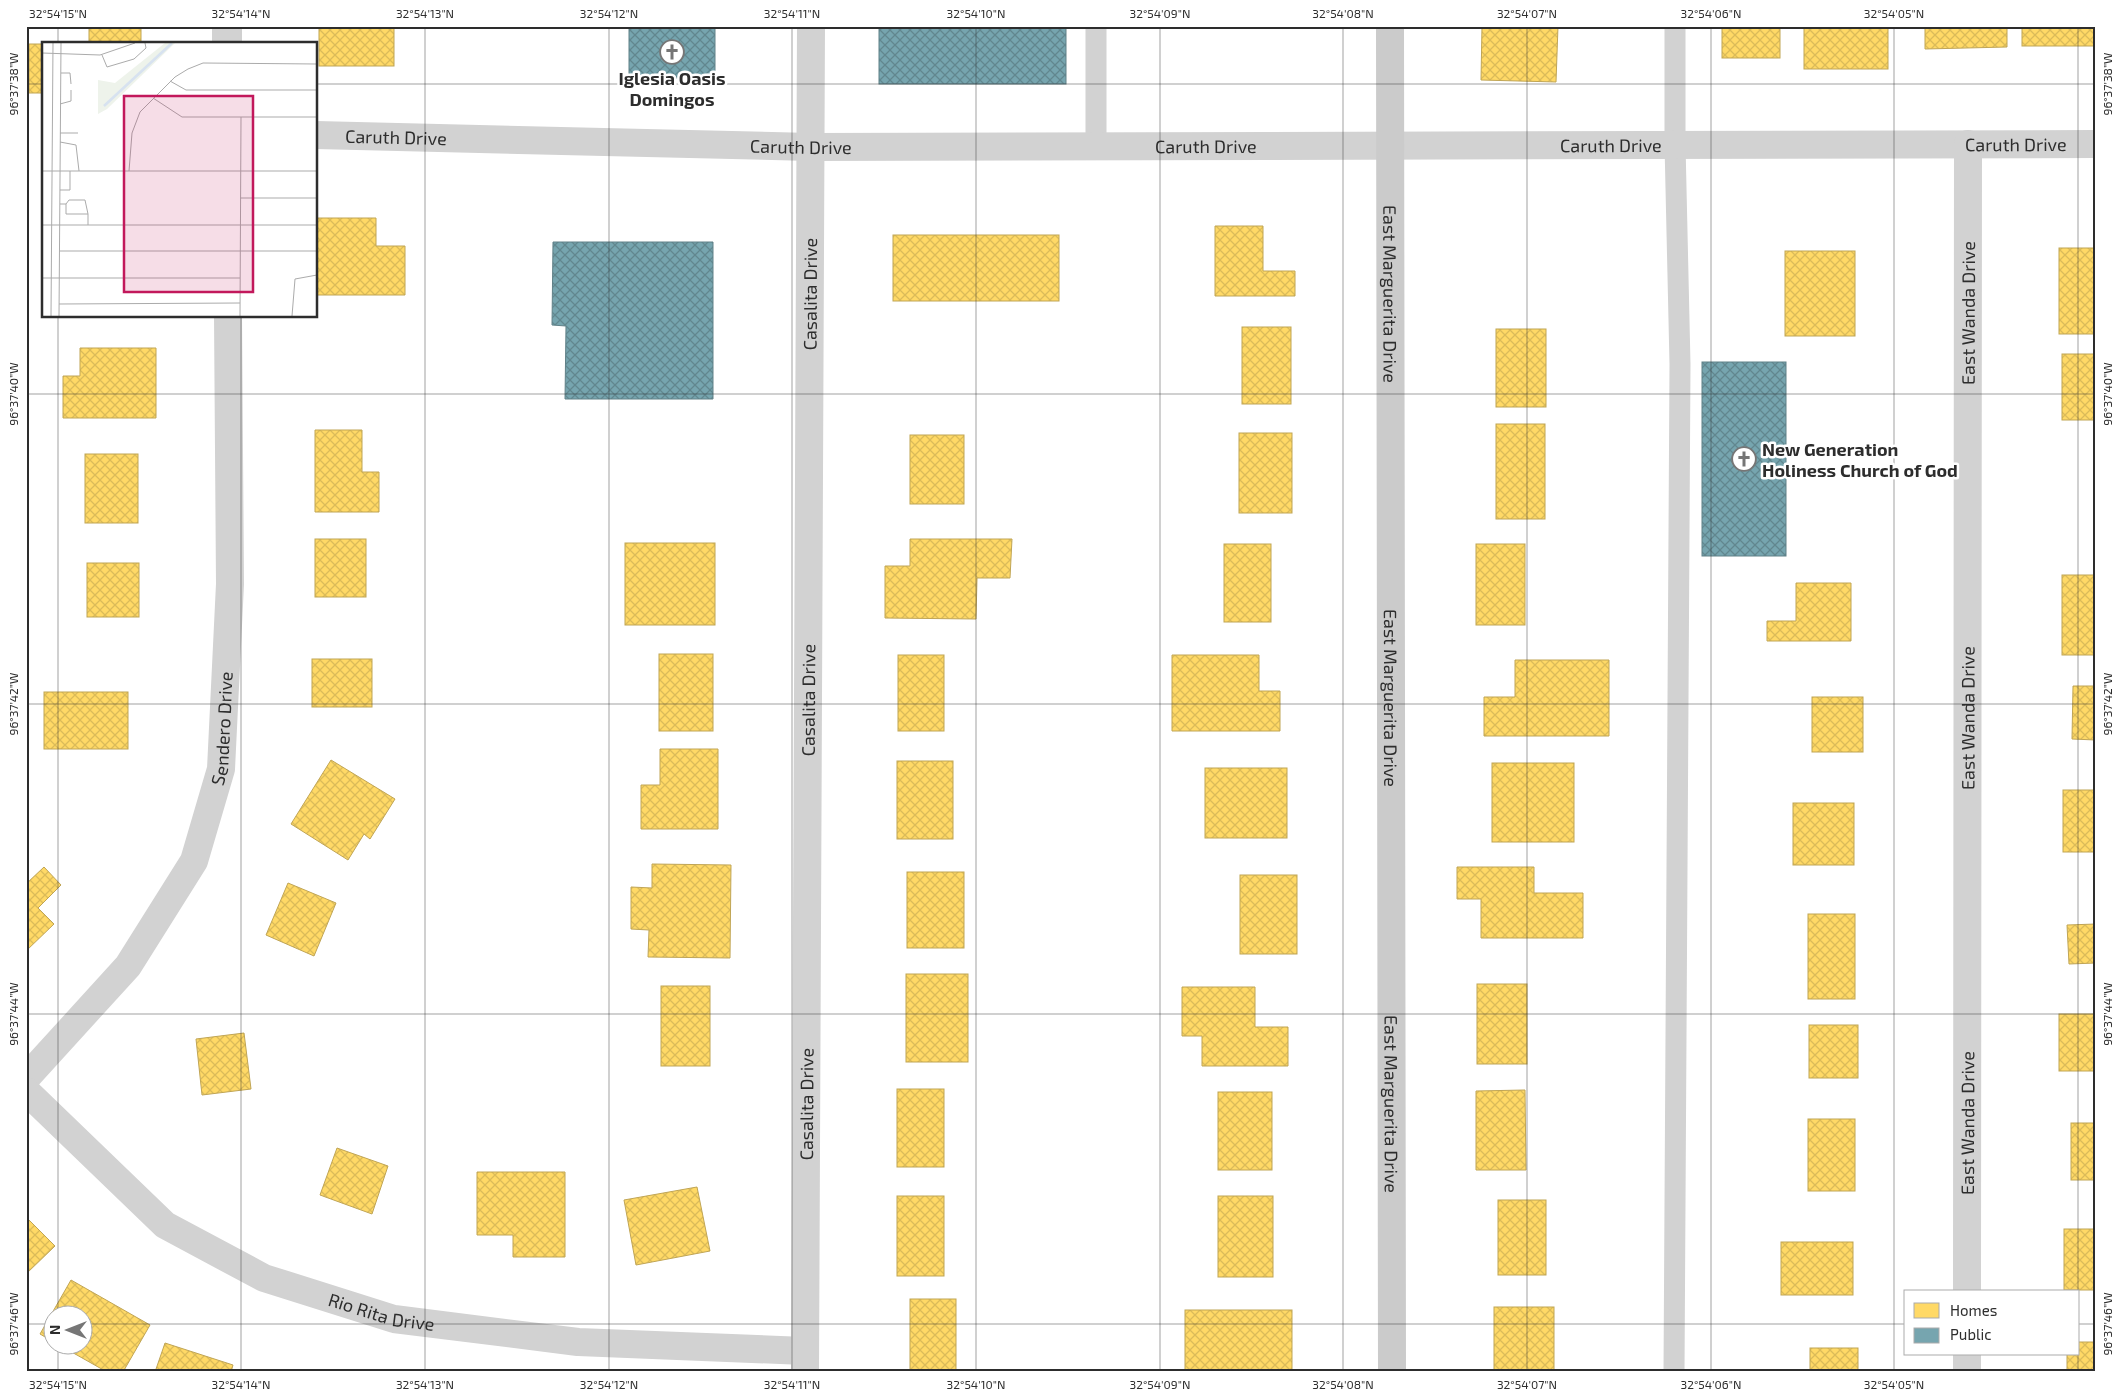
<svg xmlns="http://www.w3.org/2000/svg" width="2122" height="1398" font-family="'Exo 2',sans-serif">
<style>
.homes{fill:url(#homes-cross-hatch);stroke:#c0a555}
.public{fill:url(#public-cross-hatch);stroke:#608188}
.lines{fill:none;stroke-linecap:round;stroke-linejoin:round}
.lane{stroke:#d2d2d2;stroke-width:21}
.street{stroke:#d2d2d2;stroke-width:28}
.secondary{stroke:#cbcbcb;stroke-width:28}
.ticks{fill:none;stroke:#2d2d2d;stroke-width:1;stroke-opacity:0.45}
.labels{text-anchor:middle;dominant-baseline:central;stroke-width:5;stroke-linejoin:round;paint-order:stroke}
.poi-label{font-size:18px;font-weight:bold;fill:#2d2d2d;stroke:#fff}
.street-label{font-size:18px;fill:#2d2d2d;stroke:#fff}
.inset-river{fill:none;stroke:#d7e2f0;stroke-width:2.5}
.inset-road{fill:none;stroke:#ababab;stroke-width:1}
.view{fill:#c2185b;fill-opacity:0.15;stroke:#c2185b;stroke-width:2.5}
.inset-edge{fill:none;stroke:#2d2d2d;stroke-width:2.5}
.neatline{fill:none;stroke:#2d2d2d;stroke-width:2}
.ticks-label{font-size:12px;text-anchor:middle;fill:#2d2d2d}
</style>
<defs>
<pattern id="homes-cross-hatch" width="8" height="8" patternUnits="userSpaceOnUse" patternTransform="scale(1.25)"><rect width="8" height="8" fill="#ffd966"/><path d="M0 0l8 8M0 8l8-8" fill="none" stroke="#dbbb59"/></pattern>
<pattern id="public-cross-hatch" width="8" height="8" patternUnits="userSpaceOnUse" patternTransform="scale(1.25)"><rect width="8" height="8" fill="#76a5af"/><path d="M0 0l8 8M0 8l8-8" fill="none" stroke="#61878f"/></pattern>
</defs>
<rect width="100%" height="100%" fill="#fff"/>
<!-- homes -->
<g class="homes">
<rect x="89" y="26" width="52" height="18"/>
<rect x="319" y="26" width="75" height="40"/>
<path d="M1482,26H1558L1556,82L1481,80Z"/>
<rect x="1722" y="26" width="58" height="32"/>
<rect x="1804" y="26" width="84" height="43"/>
<path d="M1925,26H2007V47L1925,49Z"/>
<rect x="2022" y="26" width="74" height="20"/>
<rect x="29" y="44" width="15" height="49"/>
<path d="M317,218H376V246H405V295H317Z"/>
<path d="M1215,226H1263V271H1295V296H1215Z"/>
<rect x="893" y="235" width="166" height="66"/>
<rect x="2059" y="248" width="37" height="86"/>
<rect x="1785" y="251" width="70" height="85"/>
<rect x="1242" y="327" width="49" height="77"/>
<rect x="1496" y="329" width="50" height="78"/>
<path d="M80,348H156V418H63V376H80Z"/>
<rect x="2062" y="354" width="34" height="66"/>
<rect x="1496" y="424" width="49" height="95"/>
<path d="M315,430H362V472H379V512H315Z"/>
<rect x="1239" y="433" width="53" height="80"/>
<rect x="910" y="435" width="54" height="69"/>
<rect x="85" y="454" width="53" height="69"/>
<rect x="315" y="539" width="51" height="58"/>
<path d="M910,539H1012L1010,578H977L976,619L885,618V566H910Z"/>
<rect x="625" y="543" width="90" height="82"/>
<rect x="1224" y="544" width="47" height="78"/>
<rect x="1476" y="544" width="49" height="81"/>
<rect x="87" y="563" width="52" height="54"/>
<rect x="2062" y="575" width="34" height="80"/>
<path d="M1796,583H1851V641H1767V621H1796Z"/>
<rect x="659" y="654" width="54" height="77"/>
<rect x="898" y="655" width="46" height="76"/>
<path d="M1172,655H1259V691H1280V731H1172Z"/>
<rect x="312" y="659" width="60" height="48"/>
<path d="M1515,660H1609V736H1484V697H1515Z"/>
<path d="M2073,686H2096V740L2072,739Z"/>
<rect x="44" y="692" width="84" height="57"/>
<rect x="1812" y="697" width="51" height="55"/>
<path d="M660,749H718V829H641V785H660Z"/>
<path d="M331,760L395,799L370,839L364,834L348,860L291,824Z"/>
<rect x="897" y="761" width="56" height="78"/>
<rect x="1492" y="763" width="82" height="79"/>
<rect x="1205" y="768" width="82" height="70"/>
<rect x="2063" y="790" width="33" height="62"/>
<rect x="1793" y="803" width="61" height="62"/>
<path d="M652,864L731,865L730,958L648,957L649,930L631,929V887L652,888Z"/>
<path d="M44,867L61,885L38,908L54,924L26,951V884Z"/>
<path d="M1457,867H1534V893H1583V938H1481V899H1457Z"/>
<rect x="907" y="872" width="57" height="76"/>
<rect x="1240" y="875" width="57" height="79"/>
<path d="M288,883L336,903L314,956L266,935Z"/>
<rect x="1808" y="914" width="47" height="85"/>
<path d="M2096,924V963L2069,964L2067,925Z"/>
<rect x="906" y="974" width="62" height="88"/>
<rect x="1477" y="984" width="50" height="80"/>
<rect x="661" y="986" width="49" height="80"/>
<path d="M1182,987H1255V1027H1288V1066H1202V1036H1182Z"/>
<rect x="2059" y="1014" width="37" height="57"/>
<rect x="1809" y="1025" width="49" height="53"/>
<path d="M244,1033L251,1089L202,1095L196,1039Z"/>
<rect x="897" y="1089" width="47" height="78"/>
<path d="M1525,1090L1526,1170H1476V1091Z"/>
<rect x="1218" y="1092" width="54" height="78"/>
<rect x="1808" y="1119" width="47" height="72"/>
<rect x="2071" y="1123" width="25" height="57"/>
<path d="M337,1148L388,1166L372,1214L320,1195Z"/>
<path d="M477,1172H565V1257H513V1235H477Z"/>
<path d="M697,1187L710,1251L636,1265L624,1200Z"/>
<rect x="897" y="1196" width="47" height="80"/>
<rect x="1218" y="1196" width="55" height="81"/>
<rect x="1498" y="1200" width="48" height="75"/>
<path d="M26,1217L55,1246L26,1274Z"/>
<rect x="2064" y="1229" width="32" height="61"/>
<rect x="1781" y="1242" width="72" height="53"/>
<path d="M71,1280L150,1325L123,1372H107L61,1346H82V1316H52V1341L40,1334Z"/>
<rect x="910" y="1299" width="46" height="73"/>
<rect x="1494" y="1307" width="60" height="65"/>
<rect x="1185" y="1310" width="107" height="62"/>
<path d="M2078,1342H2096V1372H2067V1354H2078Z"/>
<path d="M165,1343L233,1365L231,1372H155Z"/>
<rect x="1810" y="1348" width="48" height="24"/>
</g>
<!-- public -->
<g class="public">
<rect x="629" y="26" width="86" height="52"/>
<rect x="879" y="26" width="187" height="58"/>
<path d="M553,242H713V399H565L566,326L552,325Z"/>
<rect x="1702" y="362" width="84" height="194"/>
</g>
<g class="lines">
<!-- lane -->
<g class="lane">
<path d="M1096,26V146"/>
<path d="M1674,1372L1680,364L1675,144V26"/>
</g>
<!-- street -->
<g class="street">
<path d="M226,26V44"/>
<path id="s1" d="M316,135L811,147L2096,144"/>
<path id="s2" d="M26,1078L128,966L194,861L221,769L230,584L228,316"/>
<path id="s3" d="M26,1091L165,1225L264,1278L394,1319L578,1342L805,1351"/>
<path id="s4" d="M1967,1292L1968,144"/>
<path id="s5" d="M805,1372L811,26"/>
<path d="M1967,1372V1354"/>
</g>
<!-- secondary -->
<path class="secondary" id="s6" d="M1390,26L1392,1372"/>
</g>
<!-- ticks -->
<path class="ticks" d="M58,26V44M241,26V44M425,26V1372M609,26V1372M792,26V1372M976,26V1372M1160,26V1372M1343,26V1372M1527,26V1372M1711,26V1372M1894,26V1372M2078,26V1292M26,84H44M316,84H2096M58,316V1316M241,316V1372M26,394H2096M26,704H2096M26,1014H2096M26,1324H52M82,1324H1906M2078,1324H2096M58,1346V1372M2078,1354V1372"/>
<!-- icons -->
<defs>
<g id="church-ring" transform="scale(1.25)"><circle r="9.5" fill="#fff" stroke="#767676" stroke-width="1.5"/><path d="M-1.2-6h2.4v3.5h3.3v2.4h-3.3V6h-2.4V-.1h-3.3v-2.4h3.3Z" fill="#767676"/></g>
</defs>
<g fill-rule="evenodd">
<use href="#church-ring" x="672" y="52"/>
<use href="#church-ring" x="1744" y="459"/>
</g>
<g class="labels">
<!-- poi labels -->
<g class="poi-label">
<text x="672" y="78">Iglesia Oasis<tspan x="672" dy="21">Domingos</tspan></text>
<text x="1762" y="449" text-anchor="start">New Generation<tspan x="1762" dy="21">Holiness Church of God</tspan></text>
</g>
<!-- street labels -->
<g class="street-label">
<text stroke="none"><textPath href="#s1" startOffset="80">Caruth Drive</textPath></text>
<text stroke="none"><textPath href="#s1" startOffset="1295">Caruth Drive</textPath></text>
<text stroke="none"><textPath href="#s1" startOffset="1700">Caruth Drive</textPath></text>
<text stroke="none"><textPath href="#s1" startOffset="890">Caruth Drive</textPath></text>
<text stroke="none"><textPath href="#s1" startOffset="485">Caruth Drive</textPath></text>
<text stroke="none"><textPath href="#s5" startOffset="1078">Casalita Drive</textPath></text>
<text stroke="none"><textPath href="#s6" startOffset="268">East Marguerita Drive</textPath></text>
<text stroke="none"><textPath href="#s4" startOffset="979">East Wanda Drive</textPath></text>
<text stroke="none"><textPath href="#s5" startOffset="672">Casalita Drive</textPath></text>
<text stroke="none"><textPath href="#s6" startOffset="672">East Marguerita Drive</textPath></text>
<text stroke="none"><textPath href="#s4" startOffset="574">East Wanda Drive</textPath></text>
<text stroke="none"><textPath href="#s2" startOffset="412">Sendero Drive</textPath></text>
<text stroke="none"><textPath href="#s5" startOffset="268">Casalita Drive</textPath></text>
<text stroke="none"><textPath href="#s6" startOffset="1078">East Marguerita Drive</textPath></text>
<text stroke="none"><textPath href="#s4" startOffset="169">East Wanda Drive</textPath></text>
<text stroke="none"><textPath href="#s3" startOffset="428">Rio Rita Drive</textPath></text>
</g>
</g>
<!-- overview -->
<g transform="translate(42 42)">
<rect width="275" height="275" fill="#fff"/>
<path d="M123,1H133L65,67L56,72V38L73,41Z" fill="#eef3eb"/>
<path class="inset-river" d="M62,64L130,1"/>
<path class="inset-road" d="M0,11L58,13L93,1M60,13L65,25L92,17L104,6L103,1M19,31H28L29,42M128,39L144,48H275M111,56L140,75H275M18,62L29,59V48M18,91H36M18,100L34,103L37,129M0,129H275M87,129L90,91L98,70L133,35L146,27L161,21L275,22M18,148H28V129M198,156H275M18,162H24V172H46V183M24,162L27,158H43L46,172M0,183H275M18,209H275M0,236H198M17,262L198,261M9,274L11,1M17,274L19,1M198,274L199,75M250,274L253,237L275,233"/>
<path class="view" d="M82,54H211V250H82Z"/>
<rect width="275" height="275" class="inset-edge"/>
</g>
<!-- border -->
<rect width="2122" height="1398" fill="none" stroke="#ffffff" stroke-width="55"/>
<!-- legend -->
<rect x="1904" y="1290" width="175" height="65" fill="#ffffff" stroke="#ababab"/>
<rect x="1914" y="1303" width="25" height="15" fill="#ffd966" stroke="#ababab"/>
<text x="1950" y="1316" font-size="15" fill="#2d2d2d">Homes</text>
<rect x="1914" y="1328" width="25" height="15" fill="#76a5af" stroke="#ababab"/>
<text x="1950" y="1340" font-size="15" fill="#2d2d2d">Public</text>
<!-- north arrow -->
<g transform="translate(68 1330) rotate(270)"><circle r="24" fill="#ffffff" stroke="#ababab"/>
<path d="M0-4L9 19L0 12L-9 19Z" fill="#767676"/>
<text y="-8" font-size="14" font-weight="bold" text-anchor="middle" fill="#2d2d2d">N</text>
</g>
<rect x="28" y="28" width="2066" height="1342" class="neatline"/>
<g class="ticks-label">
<text x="58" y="18">32°54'15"N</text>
<text x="241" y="18">32°54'14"N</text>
<text x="425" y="18">32°54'13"N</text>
<text x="609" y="18">32°54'12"N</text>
<text x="792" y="18">32°54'11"N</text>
<text x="976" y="18">32°54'10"N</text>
<text x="1160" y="18">32°54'09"N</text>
<text x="1343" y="18">32°54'08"N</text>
<text x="1527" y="18">32°54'07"N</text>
<text x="1711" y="18">32°54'06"N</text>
<text x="1894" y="18">32°54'05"N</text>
<text transform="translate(2108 84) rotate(-90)" y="4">96°37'38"W</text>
<text transform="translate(14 84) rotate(-90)" y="4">96°37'38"W</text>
<text transform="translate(2108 394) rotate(-90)" y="4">96°37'40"W</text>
<text transform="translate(14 394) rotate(-90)" y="4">96°37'40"W</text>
<text transform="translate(2108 704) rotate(-90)" y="4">96°37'42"W</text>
<text transform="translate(14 704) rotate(-90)" y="4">96°37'42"W</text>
<text transform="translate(2108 1014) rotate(-90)" y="4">96°37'44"W</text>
<text transform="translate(14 1014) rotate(-90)" y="4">96°37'44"W</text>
<text transform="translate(2108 1324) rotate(-90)" y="4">96°37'46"W</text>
<text transform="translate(14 1324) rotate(-90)" y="4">96°37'46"W</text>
<text x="58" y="1389">32°54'15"N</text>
<text x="241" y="1389">32°54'14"N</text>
<text x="425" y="1389">32°54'13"N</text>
<text x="609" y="1389">32°54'12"N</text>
<text x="792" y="1389">32°54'11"N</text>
<text x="976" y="1389">32°54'10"N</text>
<text x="1160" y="1389">32°54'09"N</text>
<text x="1343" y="1389">32°54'08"N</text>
<text x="1527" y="1389">32°54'07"N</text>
<text x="1711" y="1389">32°54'06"N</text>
<text x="1894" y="1389">32°54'05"N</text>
</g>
</svg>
